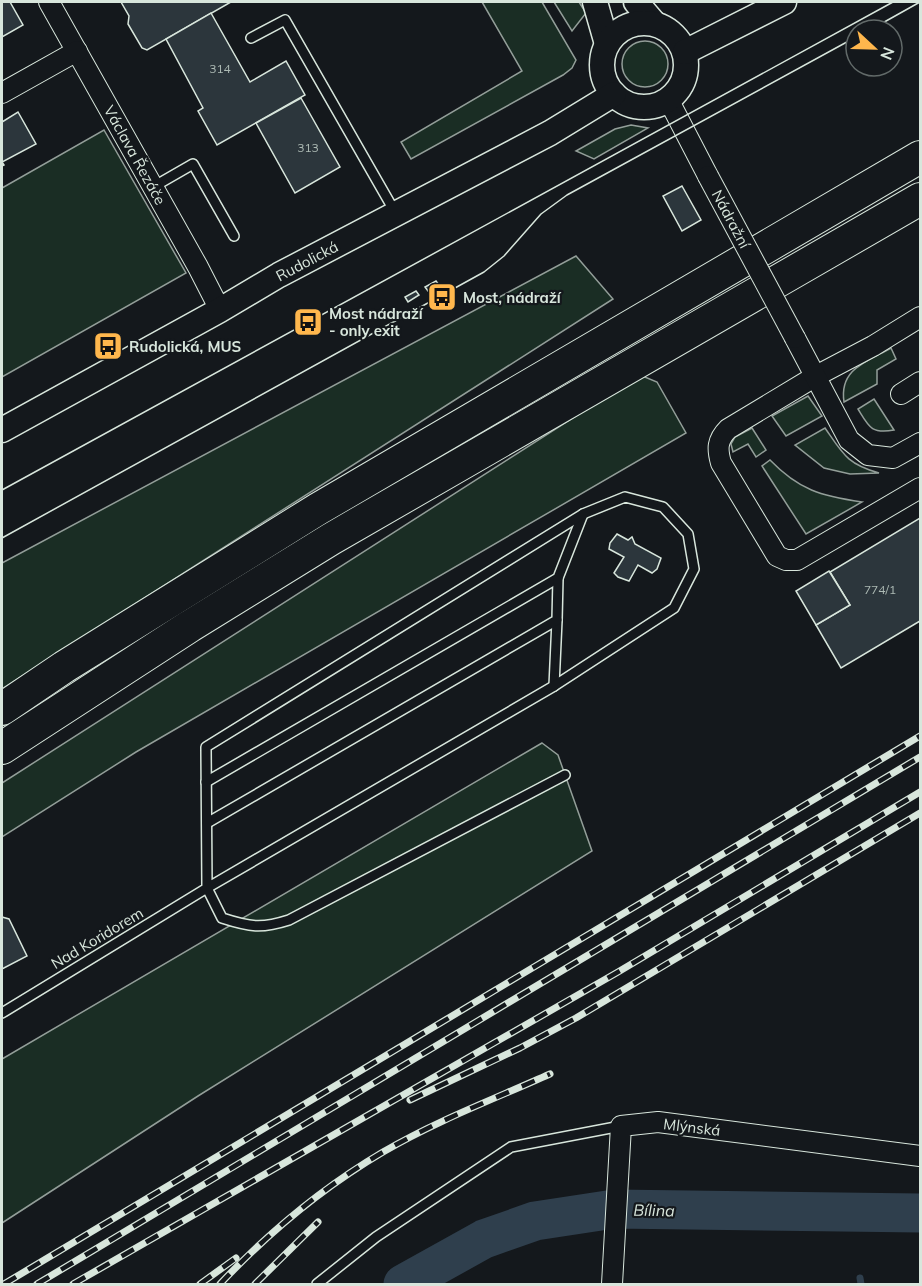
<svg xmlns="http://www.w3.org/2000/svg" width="922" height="1286" font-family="Mulish,sans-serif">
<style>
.green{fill:#1a2d24;stroke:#939e99;stroke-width:1.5}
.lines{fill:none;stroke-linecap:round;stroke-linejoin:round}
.stream{stroke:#2f3f4d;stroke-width:7}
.river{stroke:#2f3f4d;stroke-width:39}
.building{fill:#2c363c;stroke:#d8e6dc;stroke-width:1.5}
.service-casing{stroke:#d8e6dc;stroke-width:12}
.minor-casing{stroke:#d8e6dc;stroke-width:22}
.tertiary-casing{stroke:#d8e6dc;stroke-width:27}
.trunk-casing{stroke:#d8e6dc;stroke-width:34}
.service{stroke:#14181c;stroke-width:9}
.minor{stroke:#14181c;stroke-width:20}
.tertiary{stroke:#14181c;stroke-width:24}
.trunk{stroke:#14181c;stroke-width:32}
.tram{stroke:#d8e6dc;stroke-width:1.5}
.rail-casing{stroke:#d8e6dc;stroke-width:7}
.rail{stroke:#14181c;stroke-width:4.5;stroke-dasharray:14;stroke-linecap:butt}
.minor-bridge-casing{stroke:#d8e6dc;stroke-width:22;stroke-linecap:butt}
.minor-bridge{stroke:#14181c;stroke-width:20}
.labels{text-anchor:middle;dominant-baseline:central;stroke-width:4.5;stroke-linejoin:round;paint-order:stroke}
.number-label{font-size:12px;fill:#adbab4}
.street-label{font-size:15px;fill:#d8e6dc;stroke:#14181c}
.poi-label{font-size:15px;font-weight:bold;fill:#d8e6dc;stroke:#14181c;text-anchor:start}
.water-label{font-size:16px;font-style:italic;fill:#d8e6dc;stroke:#14181c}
</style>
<rect width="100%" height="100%" fill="#14181c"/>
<!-- green -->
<g class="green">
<path d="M482,2H542L576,60L572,68L563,75L411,159L401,142L522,71Z"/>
<path d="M554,2H579L586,13L572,31Z"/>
<circle cx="645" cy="64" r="23"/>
<path d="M631,125L648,128L594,159L576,151L615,129Z"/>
<path d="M104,130L186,273L2,377V188Z"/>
<path d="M576,256L613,299L2,689V563Z"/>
<path d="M891,348L896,359L877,370V384L844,402C839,369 866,362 891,348Z"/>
<path d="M640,375L657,382L686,433L136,752L2,837V783Z"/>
<path d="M808,396L822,416L786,436L772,416Z"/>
<path d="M874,399L894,430C871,434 869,427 858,409Z"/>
<path d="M752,428L766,450L756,457L748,444L733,452L731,444L735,437Z"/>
<path d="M825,428C843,454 847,464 879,473L850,474L824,468L795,445Z"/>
<path d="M770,460C799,490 821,496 862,502L806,534L762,466Z"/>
<path d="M542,743L558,755L592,851L198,1096L2,1223V1059Z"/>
</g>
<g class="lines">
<!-- stream -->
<path class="stream" d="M860,1278L861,1284"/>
<!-- river -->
<path class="river" d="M403,1284L484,1239L535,1221L614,1209L920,1213"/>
</g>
<!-- building -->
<g class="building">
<path d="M2,2H10L23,25L2,37Z"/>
<path d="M121,2H231L147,50L142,48L128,24L129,16Z"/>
<path d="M211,13L250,82L286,61L305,95L217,145L198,111L203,108L166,39Z"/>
<path d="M301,98L340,167L295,193L256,123Z"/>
<path d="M18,112L36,144L2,162L4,165L2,166V122Z"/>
<path d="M682,186L701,220L682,231L663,196Z"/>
<path d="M436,281L439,285L428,291L425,287Z"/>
<path d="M416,291L419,295L408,302L405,297Z"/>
<path d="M920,518V621L841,668L816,625L850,605L830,572Z"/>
<path d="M617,534L628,540L632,537L635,544L661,558L657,569L652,573L638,565L629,581L618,577L614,573L624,557L609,549L610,543Z"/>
<path d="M829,571L850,605L816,625L796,591Z"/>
<path d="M2,917L9,919L27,956L2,969Z"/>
</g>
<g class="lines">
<!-- service casing -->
<g class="service-casing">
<g id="service">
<path d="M251,38L285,20L395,212"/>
<path d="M153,187L193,164L234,236"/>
<path d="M554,686L557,620"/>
<path d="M206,782L558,578L583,514"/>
<path d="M207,823L557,620L558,578"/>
<path d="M2,1013L207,888L554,686L674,608L694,569L688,534L663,507L625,497L583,514L206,747L207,888L222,918C250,927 261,929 289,920L565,775"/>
<path d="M317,1284L376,1237L511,1147L621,1126"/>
</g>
</g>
<!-- minor casing -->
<g class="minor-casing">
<g id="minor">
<path d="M49,2L198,267L220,310"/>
<path d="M2,93L77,51"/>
<path d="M668,99L708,176"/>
<path d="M920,317L873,346L816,376L728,429C717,440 717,449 721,463L777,556L786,560H797L920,488"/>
<path d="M795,338L849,440L868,455L893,458L920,443"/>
<path d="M901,394L920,382"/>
<path d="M612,1284L621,1126L658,1122L920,1156"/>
</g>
</g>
<!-- tertiary casing -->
<g class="tertiary-casing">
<g id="tertiary">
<path d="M595,2L607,44"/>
<path d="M636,2L654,23"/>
<circle cx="644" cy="65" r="42"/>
<path d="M685,52L784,2"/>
<path d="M2,430L220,310L279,275L550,133L614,94"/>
</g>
</g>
<!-- trunk casing -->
<g class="trunk-casing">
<g id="trunk">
<path d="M2,709L64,667L318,509L920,157"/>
<path d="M2,748L190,626L331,539L920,199"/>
</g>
</g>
<!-- service -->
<use href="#service" class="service"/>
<!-- minor -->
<use href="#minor" class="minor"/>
<!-- tertiary -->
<use href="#tertiary" class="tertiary"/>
<!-- trunk -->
<use href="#trunk" class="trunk"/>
<!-- tram -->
<g class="tram">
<path d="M870,30L920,2"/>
<path d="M2,490L893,2"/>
<path d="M2,538L484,272L504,256L541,214L567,195L856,37"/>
</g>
<!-- rail casing -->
<g class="rail-casing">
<g id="rail">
<path d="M410,1100L520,1048L576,1018L920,813"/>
<path d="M4,1284L920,736"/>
<path d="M37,1284L920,757"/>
<path d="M73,1284L618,972L920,792"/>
<path d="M200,1284L236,1258"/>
<path d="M220,1284C268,1233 322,1188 383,1152C436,1121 494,1099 550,1074"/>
<path d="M255,1284L318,1222"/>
</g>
</g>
<!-- rail -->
<use href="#rail" class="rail"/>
<!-- minor-bridge casing -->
<g class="minor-bridge-casing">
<path id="minor-bridge" d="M708,176L795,338"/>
</g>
<!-- minor-bridge -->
<use href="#minor-bridge" class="minor-bridge"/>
</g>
<!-- icons -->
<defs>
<g id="bus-square" transform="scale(1.5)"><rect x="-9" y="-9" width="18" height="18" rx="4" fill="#ffb74d" stroke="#14181c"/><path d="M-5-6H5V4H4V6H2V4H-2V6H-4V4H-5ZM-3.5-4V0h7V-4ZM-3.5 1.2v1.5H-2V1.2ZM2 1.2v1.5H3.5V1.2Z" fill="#111"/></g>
</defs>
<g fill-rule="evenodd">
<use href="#bus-square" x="442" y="297"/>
<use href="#bus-square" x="308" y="322"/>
<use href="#bus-square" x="108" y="346"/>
</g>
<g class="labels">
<!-- number labels -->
<g class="number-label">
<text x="220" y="68">314</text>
<text x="308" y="147">313</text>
<text x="880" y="589">774/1</text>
</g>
<!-- street labels -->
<g class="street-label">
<text transform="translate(135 155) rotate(61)">Václava Řezáče</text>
<text transform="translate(731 219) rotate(62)">Nádražní</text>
<text transform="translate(307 261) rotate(-28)">Rudolická</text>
<text transform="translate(97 938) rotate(-31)">Nad Koridorem</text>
<text transform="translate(692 1127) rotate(7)">Mlýnská</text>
</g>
<!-- poi labels -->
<g class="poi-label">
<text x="463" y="297">Most, nádraží</text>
<text x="329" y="313">Most nádraží<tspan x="329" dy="17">- only exit</tspan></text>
<text x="129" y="346">Rudolická, MUS</text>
</g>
<!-- water labels -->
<g class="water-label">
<text transform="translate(654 1210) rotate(1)">Bílina</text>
</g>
</g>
<!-- border -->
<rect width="922" height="1286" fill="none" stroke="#d8e6dc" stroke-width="6"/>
<!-- north arrow -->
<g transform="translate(874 48) rotate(112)"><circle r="28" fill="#14181c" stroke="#626a69" stroke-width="1.5"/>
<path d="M0-4.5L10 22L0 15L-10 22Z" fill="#ffb74d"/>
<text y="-9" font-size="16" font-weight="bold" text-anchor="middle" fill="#d8e6dc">N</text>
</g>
</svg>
